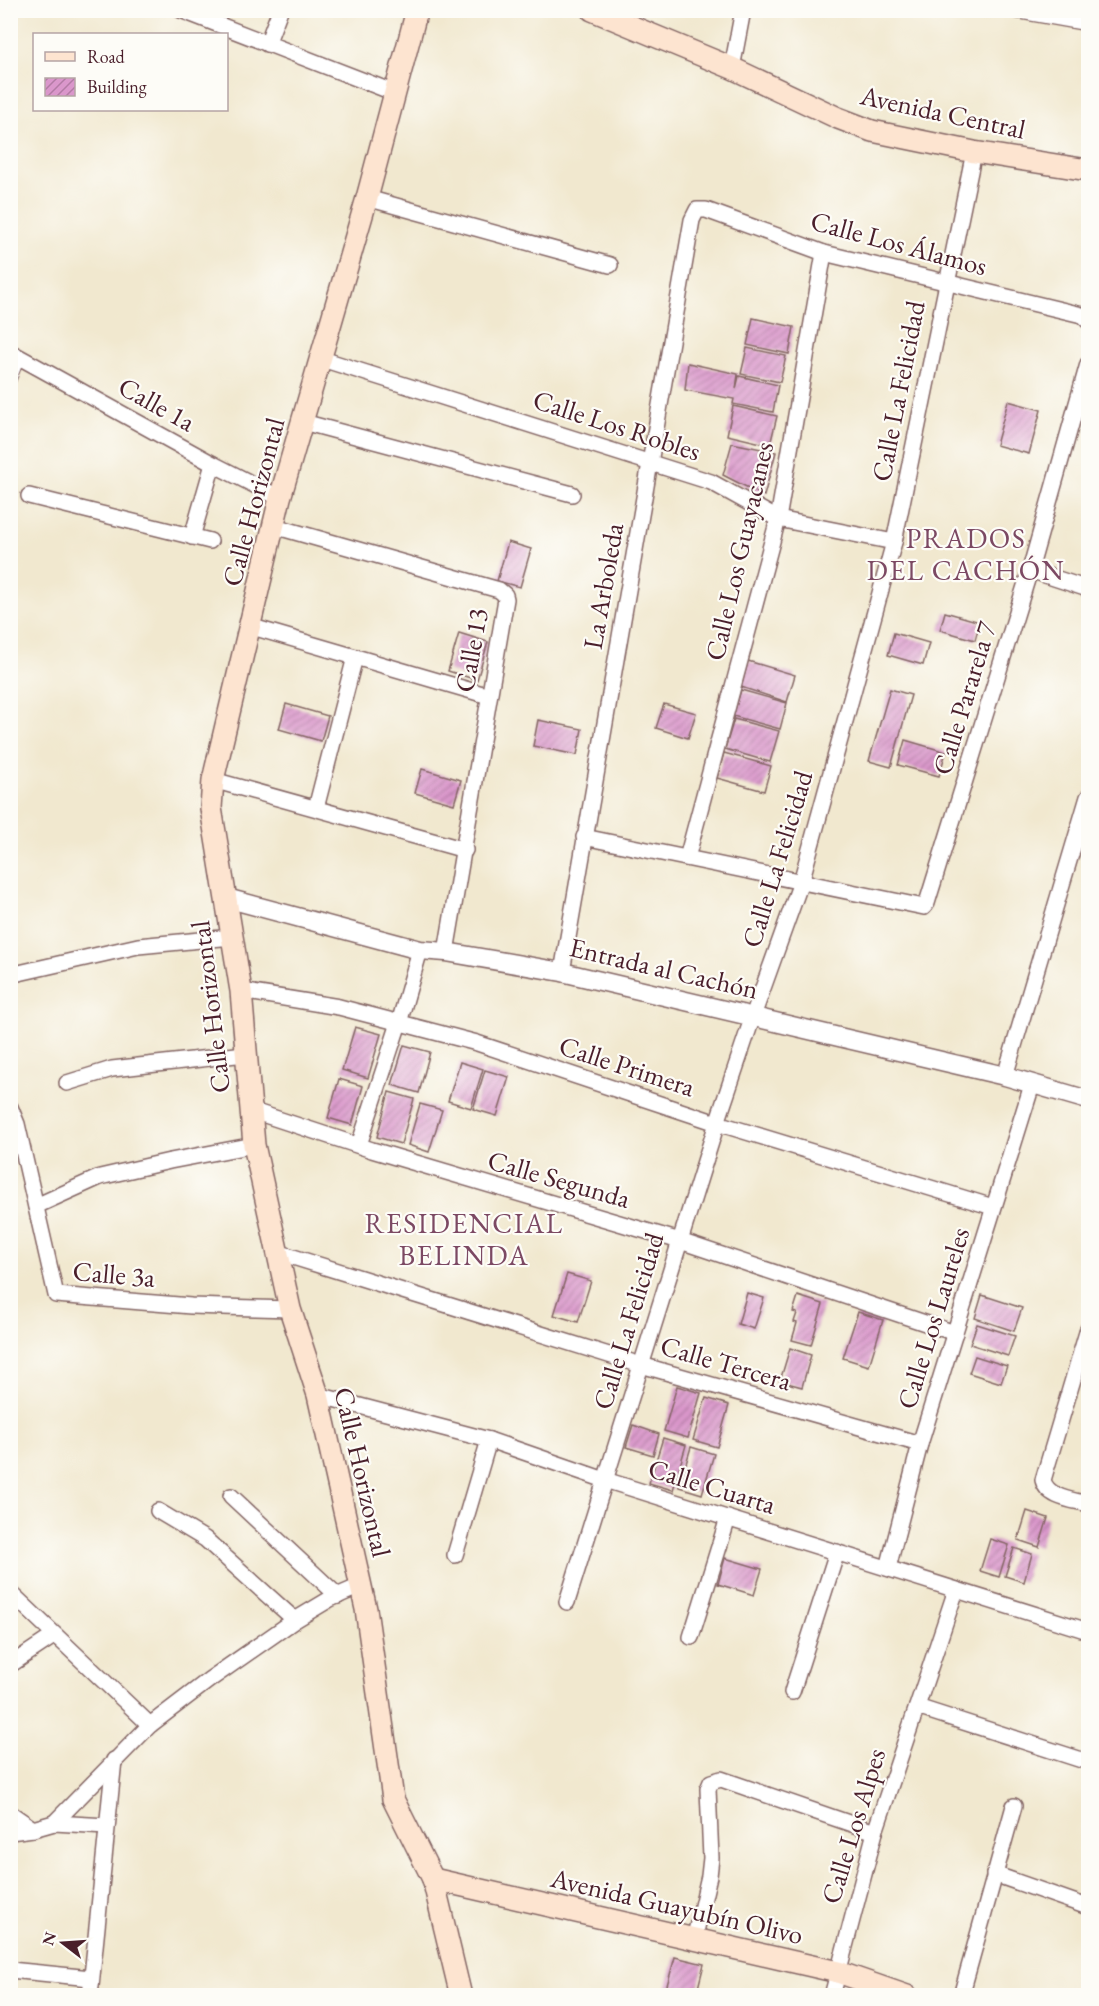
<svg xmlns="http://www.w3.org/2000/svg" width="1099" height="2006" font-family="'EB Garamond',serif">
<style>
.building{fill:url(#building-hatch)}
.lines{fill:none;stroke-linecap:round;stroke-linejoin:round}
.service-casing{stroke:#846564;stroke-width:10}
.minor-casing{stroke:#846564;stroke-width:18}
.tertiary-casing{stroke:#846564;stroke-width:21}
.secondary-casing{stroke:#846564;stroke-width:24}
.service{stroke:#fff;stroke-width:8}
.minor{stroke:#fff;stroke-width:15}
.tertiary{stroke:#fff;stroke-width:18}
.secondary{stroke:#fde4d0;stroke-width:21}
.labels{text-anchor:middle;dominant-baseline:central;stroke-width:4.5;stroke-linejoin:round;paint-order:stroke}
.street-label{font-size:27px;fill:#4a1f2b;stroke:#fdfcf7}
.neighbourhood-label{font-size:28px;letter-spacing:1.5px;fill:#7c4963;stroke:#fdfcf7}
</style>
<defs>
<pattern id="building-hatch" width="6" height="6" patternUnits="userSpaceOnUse" patternTransform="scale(1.5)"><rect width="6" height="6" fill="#da97cb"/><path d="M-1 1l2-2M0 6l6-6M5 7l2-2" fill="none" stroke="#b37ba5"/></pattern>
</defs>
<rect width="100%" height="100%" fill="#fdfcf7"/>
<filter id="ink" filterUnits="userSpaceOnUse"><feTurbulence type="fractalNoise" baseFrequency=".0167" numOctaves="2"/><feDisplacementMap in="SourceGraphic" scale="12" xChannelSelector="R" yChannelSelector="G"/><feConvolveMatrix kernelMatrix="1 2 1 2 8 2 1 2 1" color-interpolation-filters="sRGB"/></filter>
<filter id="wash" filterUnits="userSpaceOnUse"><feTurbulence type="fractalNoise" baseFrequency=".008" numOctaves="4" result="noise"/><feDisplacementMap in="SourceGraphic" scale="24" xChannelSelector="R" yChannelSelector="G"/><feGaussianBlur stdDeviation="1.35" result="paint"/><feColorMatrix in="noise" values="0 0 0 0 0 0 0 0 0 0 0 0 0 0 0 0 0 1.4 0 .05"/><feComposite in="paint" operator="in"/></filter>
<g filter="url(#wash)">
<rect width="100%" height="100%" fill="#f1e8cf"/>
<g id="blocks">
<!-- building -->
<g class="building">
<path d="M753,318L794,327L789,354L747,345Z"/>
<path d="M747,348L786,356L780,382L741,374Z"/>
<path d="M688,363L738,374L736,389L739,376L778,385L773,412L733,404L734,399L685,390Z"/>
<path d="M1008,401L1041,410L1029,454L996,445Z"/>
<path d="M733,406L777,416L770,445L727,435Z"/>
<path d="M732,443L776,452L764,496L723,475Z"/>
<path d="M508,542L531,549L520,587L497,581Z"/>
<path d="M945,612L980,622L975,640L940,630Z"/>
<path d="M459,633L488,642L477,680L448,671Z"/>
<path d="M894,633L929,643L923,665L888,655Z"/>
<path d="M748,661L795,675L787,702L741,687Z"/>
<path d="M890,689L911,695L891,767L869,761Z"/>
<path d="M741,690L787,703L780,729L733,716Z"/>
<path d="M286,704L328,716L321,741L279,729Z"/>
<path d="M664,704L696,713L688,738L656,728Z"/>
<path d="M734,719L779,731L770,762L725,749Z"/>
<path d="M538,720L582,729L577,755L533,746Z"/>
<path d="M905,740L946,752L939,776L898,765Z"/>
<path d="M724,753L771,766L764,791L717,778Z"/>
<path d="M422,769L461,780L454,804L415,793Z"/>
<path d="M355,1027L381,1034L368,1078L342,1070Z"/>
<path d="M404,1045L430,1052L419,1093L392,1085Z"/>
<path d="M460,1062L483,1069L471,1108L448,1101Z"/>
<path d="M485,1070L509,1077L497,1116L473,1109Z"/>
<path d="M339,1079L363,1086L352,1125L328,1118Z"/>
<path d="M389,1092L414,1099L401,1144L377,1137Z"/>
<path d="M420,1104L442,1110L429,1152L408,1145Z"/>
<path d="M567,1274L591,1281L578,1322L554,1315Z"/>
<path d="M747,1293L764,1298L754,1329L738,1324Z"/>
<path d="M982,1295L1022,1308L1014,1331L975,1318Z"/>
<path d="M798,1296L823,1304L811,1345L792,1340L797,1323L794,1322L797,1313L793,1312Z"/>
<path d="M858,1312L883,1320L869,1366L843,1358Z"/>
<path d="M977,1324L1015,1336L1008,1356L970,1344Z"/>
<path d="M790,1348L811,1355L802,1387L780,1381Z"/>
<path d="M975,1356L1007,1366L1001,1383L969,1373Z"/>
<path d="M677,1386L701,1393L688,1438L664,1431Z"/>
<path d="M706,1398L729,1405L717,1447L693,1440Z"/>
<path d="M633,1425L659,1434L653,1455L626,1447Z"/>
<path d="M663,1438L686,1445L673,1490L649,1483Z"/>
<path d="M691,1447L714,1454L702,1494L679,1487Z"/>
<path d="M1027,1511L1048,1518L1039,1547L1018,1540Z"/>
<path d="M990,1539L1009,1545L999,1577L980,1571Z"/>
<path d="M1014,1548L1032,1554L1024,1582L1005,1576Z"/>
<path d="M725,1558L762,1569L754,1595L718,1584Z"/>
<path d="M675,1957L704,1964L696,1996H664Z"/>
</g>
</g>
</g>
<g filter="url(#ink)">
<use href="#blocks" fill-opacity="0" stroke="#846564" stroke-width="1.5"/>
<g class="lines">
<!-- service casing -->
<g class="service-casing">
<path id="service" d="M10,384L21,357"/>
</g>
<!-- minor casing -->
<g class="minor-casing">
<g id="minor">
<path d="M181,10L395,93"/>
<path d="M1015,10L1088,23"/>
<path d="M267,44L280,10"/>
<path d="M732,68L743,10"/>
<path d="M367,198L610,265"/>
<path d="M10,352L213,464L280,498"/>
<path d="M322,359L711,482L778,519L894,542"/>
<path d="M303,422L572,494"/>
<path d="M29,496L210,541"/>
<path d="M274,526L499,590L505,595L506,599L446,952"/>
<path d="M192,537L213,464"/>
<path d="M1030,570L1088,589"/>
<path d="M249,626L489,696"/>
<path d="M213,780L465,850"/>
<path d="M316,808L355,657"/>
<path d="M584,837L924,907L927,903L1030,570L1088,364"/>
<path d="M687,858L778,519L824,253"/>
<path d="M562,972L692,220L697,210H706L824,253L1082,315L1088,321"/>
<path d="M10,975L138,946L232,937"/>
<path d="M241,991L339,1007L477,1043L717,1123L993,1207"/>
<path d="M1005,1076L1088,797"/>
<path d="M67,1083L112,1069L245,1054"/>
<path d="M10,1107L17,1124L56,1295L191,1306L290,1309"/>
<path d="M250,1110L372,1150L680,1241L955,1333"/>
<path d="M359,1145L399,1023L420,950"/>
<path d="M36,1206L100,1177L170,1161L254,1145"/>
<path d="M277,1252L641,1365L920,1444"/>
<path d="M1088,1329L1043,1480C1047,1498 1073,1500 1088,1504"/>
<path d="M318,1395L489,1440L605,1480L1088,1631"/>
<path d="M231,1496L338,1596"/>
<path d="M158,1511L205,1539L295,1620"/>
<path d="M455,1555L489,1440"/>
<path d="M888,1568L920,1444L1032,1085"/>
<path d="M10,1592L150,1725"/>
<path d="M567,1602L717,1123L753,1016L801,882L894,542L974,152"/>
<path d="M691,1637L728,1518"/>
<path d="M10,1665L55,1635"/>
<path d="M792,1692L837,1552"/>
<path d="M917,1707L1088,1762"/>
<path d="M10,1813L33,1829"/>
<path d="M54,1823L150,1725L209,1680L295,1620L330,1599L360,1586"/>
<path d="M10,1832L33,1829L54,1823L107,1826"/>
<path d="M994,1874L1088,1907"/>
<path d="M694,1940L709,1876L711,1858L708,1789L711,1782L721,1779L875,1832"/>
<path d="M10,1970L91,1978"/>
<path d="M90,1996L114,1760"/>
<path d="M832,1996L875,1832L956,1590"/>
<path d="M961,1996L1014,1806"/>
</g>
</g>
<!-- tertiary casing -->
<g class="tertiary-casing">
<path id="tertiary" d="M226,898L420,950L446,952L562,972L1005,1076L1088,1100"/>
</g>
<!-- secondary casing -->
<g class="secondary-casing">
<g id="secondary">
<path d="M417,10L367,198L280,498L213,780L211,808L241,991L254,1145L290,1309L318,1395L366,1609L393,1799L433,1879L461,1996"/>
<path d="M592,10L732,68L838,118L872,131L974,152L1088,170"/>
<path d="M433,1879L838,1972L907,1996"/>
</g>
</g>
<!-- service -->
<use href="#service" class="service"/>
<!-- minor -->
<use href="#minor" class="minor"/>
<!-- tertiary -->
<use href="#tertiary" class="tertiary"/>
<!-- secondary -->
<use href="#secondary" class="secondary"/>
</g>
</g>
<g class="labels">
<!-- street labels -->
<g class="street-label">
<text transform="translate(943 112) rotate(12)">Avenida Central</text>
<text transform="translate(899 243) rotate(15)">Calle Los Álamos</text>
<text transform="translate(898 391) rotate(-79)">Calle La Felicidad</text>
<text transform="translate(157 404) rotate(29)">Calle 1a</text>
<text transform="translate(617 425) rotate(18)">Calle Los Robles</text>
<text transform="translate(253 502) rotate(-75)">Calle Horizontal</text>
<text transform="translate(739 551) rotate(-77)">Calle Los Guayacanes</text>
<text transform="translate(603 586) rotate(-80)">La Arboleda</text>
<text transform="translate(471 650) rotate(-80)">Calle 13</text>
<text transform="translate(964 698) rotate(-73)">Calle Pararela 7</text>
<text transform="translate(777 859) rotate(-73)">Calle La Felicidad</text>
<text transform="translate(664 968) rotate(13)">Entrada al Cachón</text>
<text transform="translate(210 1007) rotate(-97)">Calle Horizontal</text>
<text transform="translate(627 1066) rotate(18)">Calle Primera</text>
<text transform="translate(559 1179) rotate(16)">Calle Segunda</text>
<text transform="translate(114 1274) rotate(5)">Calle 3a</text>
<text transform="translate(933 1318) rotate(-73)">Calle Los Laureles</text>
<text transform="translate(628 1321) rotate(-73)">Calle La Felicidad</text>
<text transform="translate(726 1363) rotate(16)">Calle Tercera</text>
<text transform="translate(363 1472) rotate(77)">Calle Horizontal</text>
<text transform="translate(712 1486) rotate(17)">Calle Cuarta</text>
<text transform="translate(853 1826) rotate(-73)">Calle Los Alpes</text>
<text transform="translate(677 1906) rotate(13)">Avenida Guayubín Olivo</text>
</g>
<!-- neighbourhood labels -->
<g class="neighbourhood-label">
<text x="966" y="538">PRADOS<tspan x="966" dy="32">DEL CACHÓN</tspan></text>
<text x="464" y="1223">RESIDENCIAL<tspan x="464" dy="32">BELINDA</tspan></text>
</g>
</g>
<!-- margin -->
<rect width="1099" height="2006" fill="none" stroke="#fdfcf7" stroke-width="36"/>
<!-- legend -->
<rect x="33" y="33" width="195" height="78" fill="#fdfcf7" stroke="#b5a4a5" stroke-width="1.5"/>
<rect x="45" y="52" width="30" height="9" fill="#fde4d0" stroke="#b5a4a5" stroke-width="1.5"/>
<text x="87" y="63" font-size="18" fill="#4a1f2b">Road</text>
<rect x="45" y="78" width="30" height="18" fill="url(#building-hatch)" stroke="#b5a4a5" stroke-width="1.5"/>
<text x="87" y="93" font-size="18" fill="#4a1f2b">Building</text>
<!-- north arrow -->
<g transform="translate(63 1943) rotate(287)" stroke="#fdfcf7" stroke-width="4.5" paint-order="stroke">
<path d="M0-4.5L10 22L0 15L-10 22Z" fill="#4a1f2b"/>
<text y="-9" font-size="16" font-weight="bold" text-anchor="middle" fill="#4a1f2b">N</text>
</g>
</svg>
